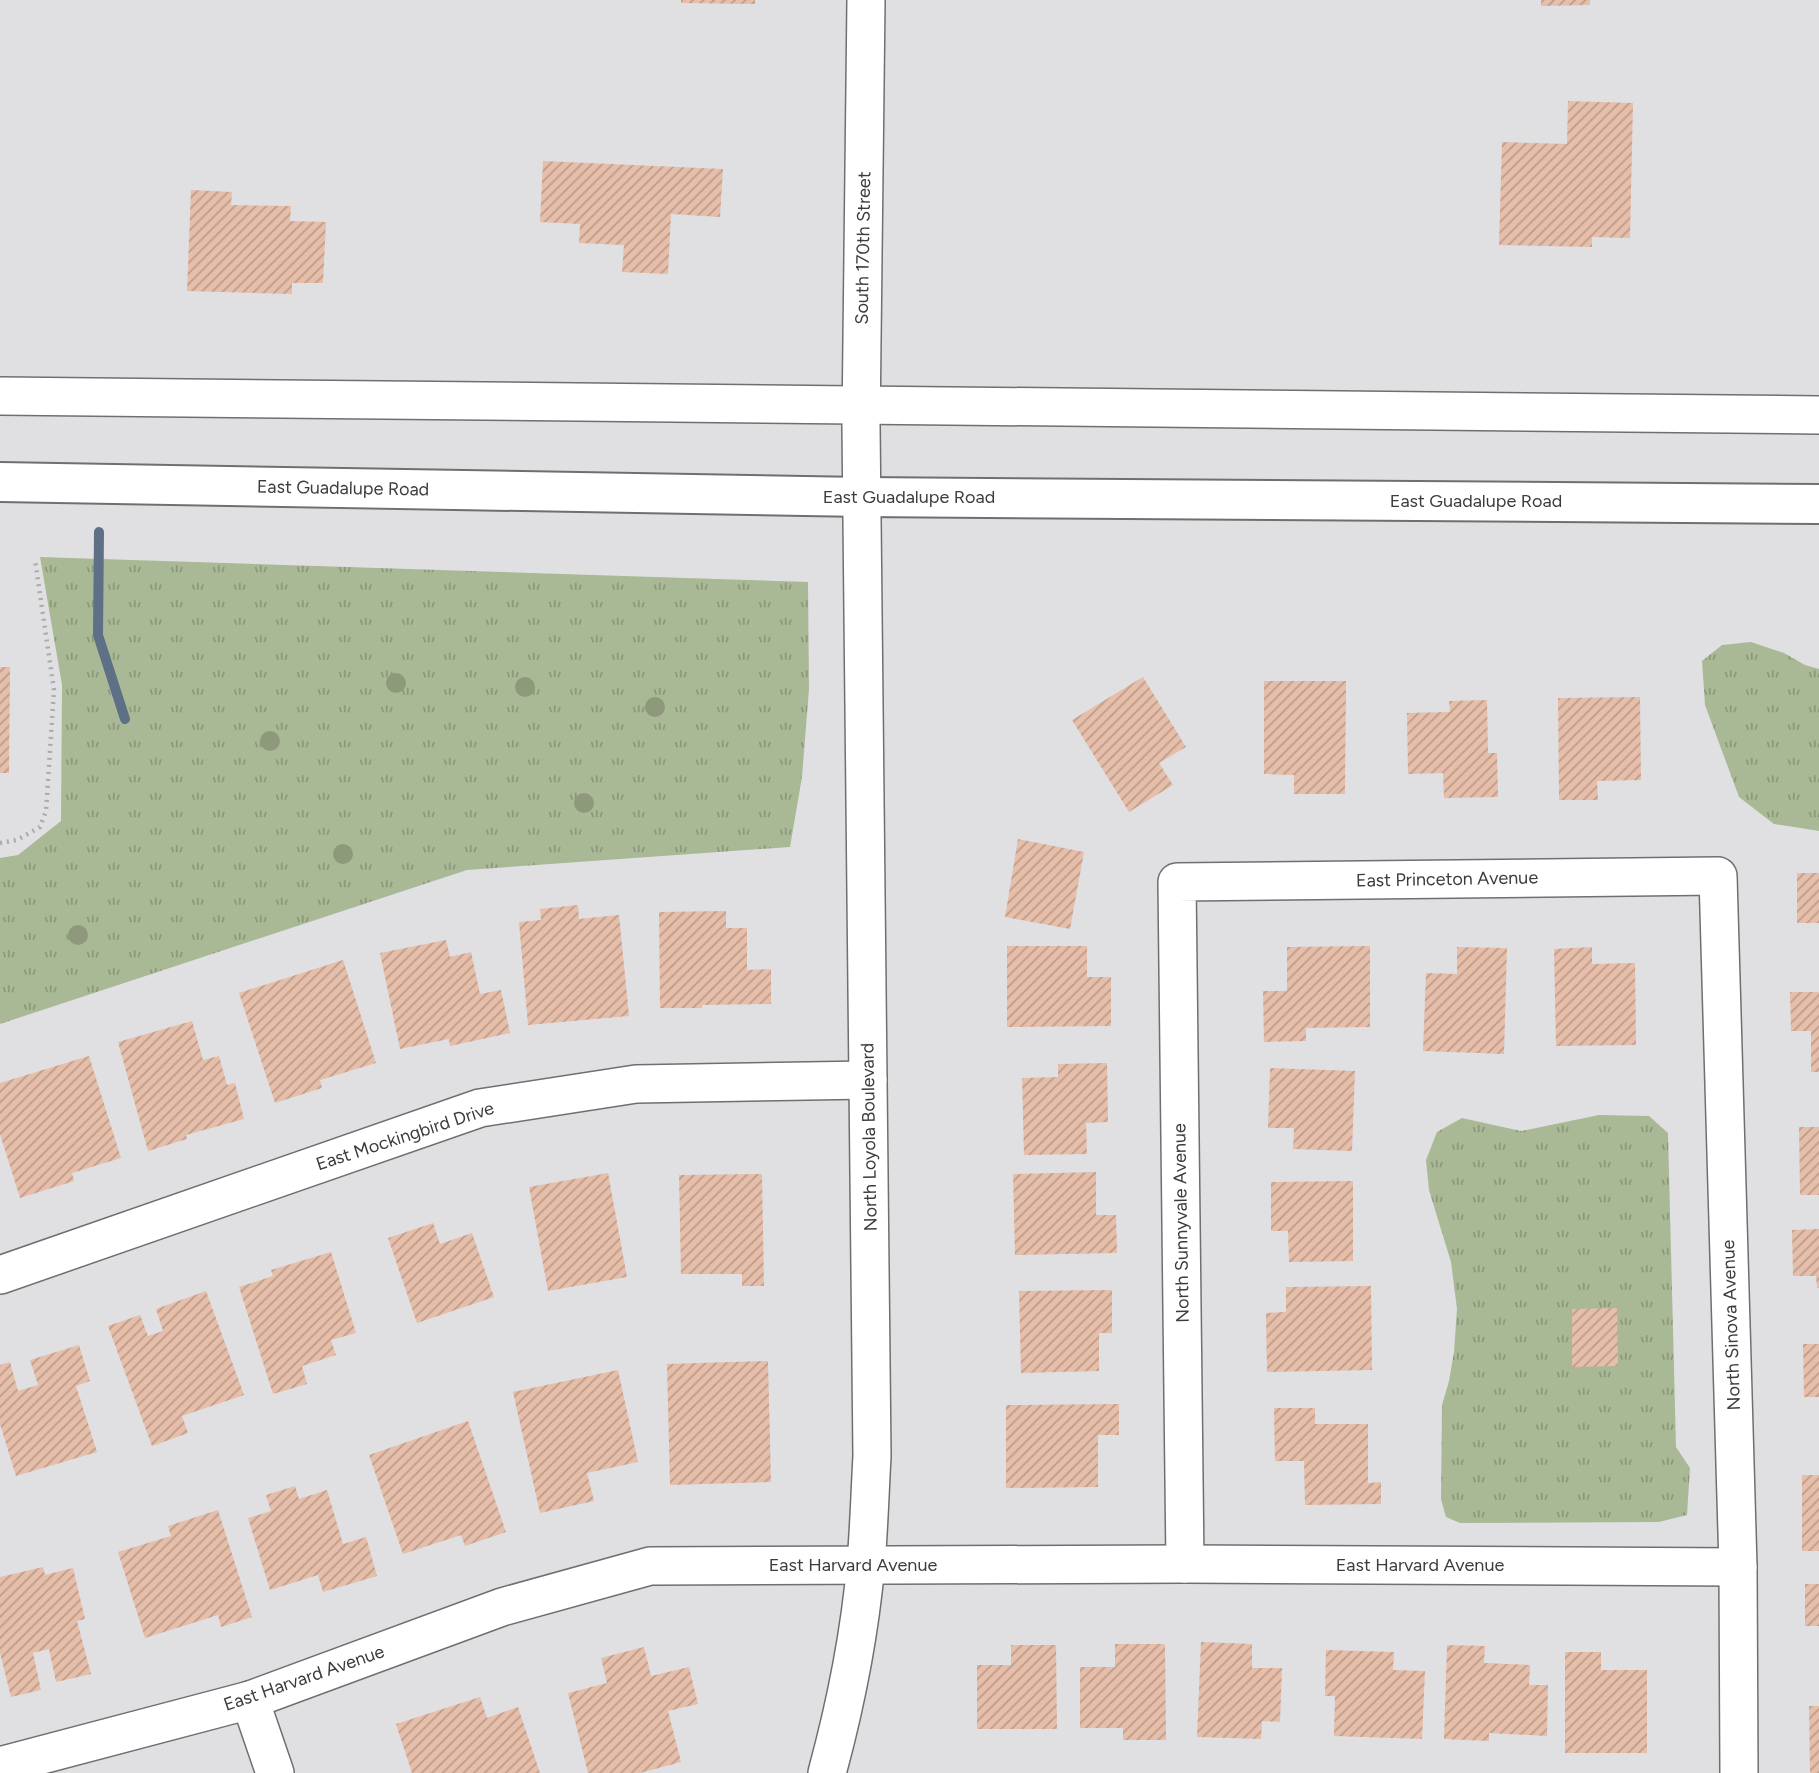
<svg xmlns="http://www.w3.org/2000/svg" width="1819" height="1773" font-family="Figtree,sans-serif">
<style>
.grass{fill:url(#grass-tufts)}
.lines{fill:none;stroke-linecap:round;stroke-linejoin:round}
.stream{stroke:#5e7085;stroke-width:10}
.building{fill:url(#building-hatch)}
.minor-casing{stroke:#6e6f71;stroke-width:40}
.secondary-casing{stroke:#6e6f71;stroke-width:42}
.path{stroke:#ababad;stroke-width:4.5;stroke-dasharray:2 5;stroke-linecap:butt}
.minor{stroke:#fff;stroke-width:37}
.secondary{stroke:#fff;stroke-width:38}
.tree{fill:#8e997c}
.labels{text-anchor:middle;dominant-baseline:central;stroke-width:7;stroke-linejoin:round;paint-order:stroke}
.street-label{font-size:18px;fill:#3c3c3d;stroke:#fff}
</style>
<defs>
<pattern id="grass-tufts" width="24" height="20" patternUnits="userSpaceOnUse" patternTransform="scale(1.75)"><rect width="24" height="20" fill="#a9b995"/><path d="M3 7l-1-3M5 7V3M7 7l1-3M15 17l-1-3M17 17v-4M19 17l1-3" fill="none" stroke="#8b987b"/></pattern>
<pattern id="building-hatch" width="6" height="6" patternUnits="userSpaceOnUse" patternTransform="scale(1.75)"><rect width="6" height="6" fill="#e6bea9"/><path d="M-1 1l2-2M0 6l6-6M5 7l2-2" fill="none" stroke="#bc9c8b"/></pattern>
</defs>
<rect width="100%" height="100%" fill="#e0e0e3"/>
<!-- grass -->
<g class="grass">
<path d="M40,557L808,582L809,689L802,777L790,847L467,870L0,1024V858L18,855L61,821L62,685Z"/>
<path d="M1751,642L1784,653L1805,665L1819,669V831L1774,824L1739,797L1705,705L1702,661L1722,645Z"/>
<path d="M1599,1115L1649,1116L1668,1133L1676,1447L1690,1468L1687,1515L1659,1522L1460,1523L1446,1517L1441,1499L1442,1405L1449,1381L1454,1352L1457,1309L1451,1262L1429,1190L1426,1160L1437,1132L1462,1118L1521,1131Z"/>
</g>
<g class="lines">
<!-- stream -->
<path class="stream" d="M99,532L98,635L125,719"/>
</g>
<!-- building -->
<g class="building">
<path d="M681,0H755V4L681,3Z"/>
<path d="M1541,0H1590V5L1541,6Z"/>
<path d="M1568,101L1633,103L1630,238L1592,237V247L1499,245L1502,142L1567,144Z"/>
<path d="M543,161L723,169L720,217L671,214L668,274L622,272L624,245L579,243L580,224L540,222Z"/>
<path d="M191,190L232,192L231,205L291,206L290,221L326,222L323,283H292V294L187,291Z"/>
<path d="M0,667H10L9,773H0Z"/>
<path d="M1143,677L1186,747L1159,763L1173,785L1129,812L1072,720Z"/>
<path d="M1264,681H1346L1345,794H1294V775L1264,774Z"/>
<path d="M1640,697L1641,780L1597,781L1598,800H1559L1558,698Z"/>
<path d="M1487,700L1488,753H1497L1498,797L1444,798L1443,773L1408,774L1407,713L1450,712L1449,701Z"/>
<path d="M1018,839L1084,852L1070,929L1005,917Z"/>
<rect x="1797" y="873" width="22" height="50"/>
<path d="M578,905L579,919L619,915L629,1016L528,1025L519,922L541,920L540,909Z"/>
<path d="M726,911V928H747V970L771,969V1004L702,1005V1008H660L659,912Z"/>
<path d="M446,940L450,957L471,952L480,994L501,990L510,1033L450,1046L449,1039L400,1049L380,953Z"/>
<path d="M1007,946H1087V977H1111V1026L1007,1027Z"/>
<path d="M1370,946V1027L1306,1028V1041L1264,1042L1263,991H1287V947Z"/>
<path d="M1457,947L1507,948L1504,1054L1423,1051L1426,973L1457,974Z"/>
<path d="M1592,947V964L1635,963L1636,1045L1556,1046L1554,949Z"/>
<path d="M343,960L376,1063L320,1080L322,1088L275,1103L239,993Z"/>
<path d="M1790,992H1819V1072H1811V1031H1791Z"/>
<path d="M192,1021L203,1060L219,1056L227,1085L235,1083L244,1119L186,1135L187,1139L148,1151L118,1042Z"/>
<path d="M89,1056L121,1158L72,1173L74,1181L20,1198L0,1134V1083Z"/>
<path d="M1107,1063L1108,1122L1086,1123L1087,1154L1024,1155L1022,1078L1058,1077V1064Z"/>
<path d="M1270,1068L1355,1071L1352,1151L1293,1149L1294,1128H1268Z"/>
<path d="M1799,1127H1819V1195H1800Z"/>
<path d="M1096,1172V1215H1116L1117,1253L1015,1255L1013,1174Z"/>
<path d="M608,1173L627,1277L548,1291L529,1187Z"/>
<path d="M762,1174L764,1286H742V1274H681L679,1175Z"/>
<path d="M1353,1181V1261L1289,1262L1288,1231H1271V1182Z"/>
<path d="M433,1223L440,1244L472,1233L494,1297L417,1323L388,1238Z"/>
<path d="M1819,1229V1288H1817L1816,1276H1793L1792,1230Z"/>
<path d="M331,1252L356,1333L331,1340L336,1355L302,1366L307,1384L273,1394L239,1287L273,1276L271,1270Z"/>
<path d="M1371,1286L1372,1370L1267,1372L1266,1313L1286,1312V1287Z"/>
<path d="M1112,1290V1333H1099V1371L1021,1373L1019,1291Z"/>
<path d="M206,1291L244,1395L182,1416L188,1433L152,1446L108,1326L140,1315L148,1336L163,1331L156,1309Z"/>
<path d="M1617,1308L1618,1366L1572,1367V1309Z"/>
<path d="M1803,1344H1819V1397H1804Z"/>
<path d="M79,1345L90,1381L76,1386L97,1452L16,1476L0,1424V1365L10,1362L18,1391L38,1385L30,1360Z"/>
<path d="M768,1361L771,1482L670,1485L667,1364Z"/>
<path d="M618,1370L638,1462L587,1473L594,1501L540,1513L513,1392Z"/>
<path d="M1119,1404V1435H1098V1487L1006,1488V1405Z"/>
<path d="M1274,1408H1315V1424H1368V1483L1381,1482V1504L1305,1505L1304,1461H1275Z"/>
<path d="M468,1421L506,1532L465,1546L461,1535L403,1554L369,1455Z"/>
<rect x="1802" y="1475" width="17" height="76"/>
<path d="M295,1486L299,1499L327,1490L343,1544L366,1537L377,1576L323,1592L318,1575L270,1590L248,1518L271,1511L266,1495Z"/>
<path d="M218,1510L252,1617L221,1627L218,1615L145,1638L118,1552L171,1536L168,1526Z"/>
<path d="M43,1567L45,1575L73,1568L85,1619L77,1621L91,1674L56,1682L49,1649L33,1653L41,1690L11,1697L0,1653V1577Z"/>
<rect x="1805" y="1584" width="14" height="42"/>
<path d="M1201,1642L1252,1644V1668H1282L1280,1722L1262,1721L1261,1739L1197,1737Z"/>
<path d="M1115,1644H1165L1166,1740H1123V1728H1080V1667H1115Z"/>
<path d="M1011,1645H1056L1057,1729H977V1665H1011Z"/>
<path d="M1447,1645L1485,1646L1484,1663L1530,1665L1529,1685H1548L1547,1736L1489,1733V1741L1444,1739Z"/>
<path d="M644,1647L651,1676L689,1667L698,1704L668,1711L681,1762L640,1773H588L568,1693L607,1683L601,1658Z"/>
<path d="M1326,1650L1394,1652L1393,1670L1425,1671L1422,1739L1334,1736L1335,1696H1325Z"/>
<path d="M1565,1652H1601V1670H1647V1753H1565Z"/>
<path d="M480,1697L487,1718L518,1707L540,1773H412L396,1724Z"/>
<path d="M1809,1706H1819V1773H1810Z"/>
</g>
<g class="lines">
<!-- minor casing -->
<g class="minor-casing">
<g id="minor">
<path d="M0,396L1819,415"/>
<path d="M0,1275L480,1108L636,1084L868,1080"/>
<path d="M1185,1564L1177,882L1718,876L1738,1567L1739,1773"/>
<path d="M250,1700L275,1773"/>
<path d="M0,1766L250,1700L502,1607L650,1566L1185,1564L1738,1567"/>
<path d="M827,1773C845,1707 860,1631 866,1563C869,1527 870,1492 872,1456L861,425L866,0"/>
</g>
</g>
<!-- secondary casing -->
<g class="secondary-casing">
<path id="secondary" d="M0,482L862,497L1819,504"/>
</g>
<!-- path -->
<path class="path" d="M0,843L17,840L40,827L46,811L54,690L35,560"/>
<!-- minor -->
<use href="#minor" class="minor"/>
<!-- secondary -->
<use href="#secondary" class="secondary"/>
</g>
<!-- trees -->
<g class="tree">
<circle cx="396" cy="683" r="10"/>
<circle cx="525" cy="687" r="10"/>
<circle cx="655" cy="707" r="10"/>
<circle cx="270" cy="741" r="10"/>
<circle cx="584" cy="803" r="10"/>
<circle cx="343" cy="854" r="10"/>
<circle cx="78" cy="935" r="10"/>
</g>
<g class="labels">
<!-- street labels -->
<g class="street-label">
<text transform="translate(863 248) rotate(-89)">South 170th Street</text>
<text transform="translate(343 488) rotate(1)">East Guadalupe Road</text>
<text x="909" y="497">East Guadalupe Road</text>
<text x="1476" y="501">East Guadalupe Road</text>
<text transform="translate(1447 879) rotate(-1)">East Princeton Avenue</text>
<text transform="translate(405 1136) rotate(-18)">East Mockingbird Drive</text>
<text transform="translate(869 1137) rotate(-91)">North Loyola Boulevard</text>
<text transform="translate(1181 1223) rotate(-91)">North Sunnyvale Avenue</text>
<text transform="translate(1731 1325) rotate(-92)">North Sinova Avenue</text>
<text x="853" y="1565">East Harvard Avenue</text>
<text x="1420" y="1565">East Harvard Avenue</text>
<text transform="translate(304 1678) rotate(-19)">East Harvard Avenue</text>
</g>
</g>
</svg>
